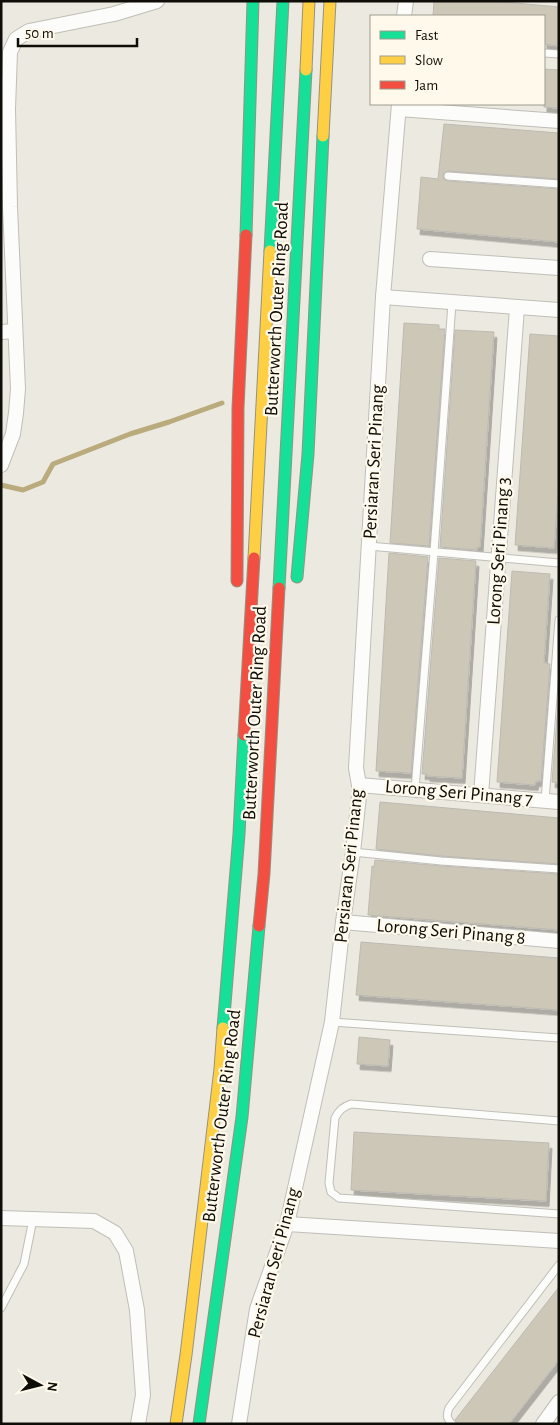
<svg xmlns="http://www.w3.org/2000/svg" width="560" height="1425" font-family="'Alegreya Sans',sans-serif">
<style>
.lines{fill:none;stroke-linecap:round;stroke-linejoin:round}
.stream{stroke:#baab7d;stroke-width:5}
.building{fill:#ccc7b7;stroke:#bdbab3;filter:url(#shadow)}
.lane-casing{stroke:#c0beb7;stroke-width:9}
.street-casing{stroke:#c0beb7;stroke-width:16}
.fast-casing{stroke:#969280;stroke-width:13}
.slow-casing{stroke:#969280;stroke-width:13}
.jam-casing{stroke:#969280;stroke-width:13}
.lane{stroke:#fcfcfa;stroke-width:7}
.street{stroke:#fcfcfa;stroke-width:14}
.fast{stroke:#16e098;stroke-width:11}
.slow{stroke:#ffcf43;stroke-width:11}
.jam{stroke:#f24e42;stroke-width:11}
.labels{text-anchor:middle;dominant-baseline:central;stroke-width:4.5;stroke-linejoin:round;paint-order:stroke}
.street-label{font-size:19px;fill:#0e0d08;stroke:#fef9ea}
</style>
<defs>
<filter id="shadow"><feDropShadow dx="3" dy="5.5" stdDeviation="0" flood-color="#0004"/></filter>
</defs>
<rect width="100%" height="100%" fill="#ece9e0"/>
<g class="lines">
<!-- stream -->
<path class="stream" d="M1,485L23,490L43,482L53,464L130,434L169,422L222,403"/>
</g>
<!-- building -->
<g class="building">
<path d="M434,1H493L559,7V46L544,44V16H433Z"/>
<path d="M544,69L559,70V108L544,107Z"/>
<path d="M444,124L559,133V179L448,171L444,173L443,176L445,180L448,181L559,189V242L417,229L421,177L438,179Z"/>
<path d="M404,323L439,325V329H445L429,546L390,543Z"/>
<path d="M455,330L494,332L480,547H477V550L440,547Z"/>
<path d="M530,334L559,336V481L554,548L515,545Z"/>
<path d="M389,553L428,557L411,773L376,771Z"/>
<path d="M439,558L476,561L462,778L427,776V774H422Z"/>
<path d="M512,571L550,574L544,663L550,664L541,781H536L535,785L497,782Z"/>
<path d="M559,692V783L552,782Z"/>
<path d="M380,802L559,818V864L441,856L376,849Z"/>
<path d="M375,860L441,866L559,874V930L368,915L372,866L374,867Z"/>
<path d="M361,942L559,958V1010L356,995Z"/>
<path d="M359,1037L390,1040L388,1066L357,1064Z"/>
<path d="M354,1132L549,1143L546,1201L351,1190Z"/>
<path d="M559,1287V1360L509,1424H457L455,1420Z"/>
</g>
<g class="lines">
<!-- lane casing -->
<g class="lane-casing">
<g id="lane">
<path d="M544,53L559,54"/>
<path d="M448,176L559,184"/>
<path d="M369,546L559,563"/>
<path d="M415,790L434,552L452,303"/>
<path d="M545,801L559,620"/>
<path d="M353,852L441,861L559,869"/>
<path d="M332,1022L559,1038"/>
<path d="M559,1121L351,1104C343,1107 339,1110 335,1118L329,1183L331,1192L339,1198L559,1214"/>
<path d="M1,1308L24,1264L33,1219"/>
<path d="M452,1424C447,1419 446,1416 449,1408L559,1265"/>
</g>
</g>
<!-- street casing -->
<g class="street-casing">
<g id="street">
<path d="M404,16L406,1"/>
<path d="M399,109L559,121"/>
<path d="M430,259L559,268"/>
<path d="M383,297L559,310"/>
<path d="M1,332L15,331"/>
<path d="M1,465L13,434L16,413L18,389L10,207L8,109L10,52L16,39L29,31L114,14L157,1"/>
<path d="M359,785L559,802"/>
<path d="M481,795L517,308"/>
<path d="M343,922L559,941"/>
<path d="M1,1218L94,1221L115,1233L126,1251L137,1310L143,1395L138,1424"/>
<path d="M287,1224L559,1241"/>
<path d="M239,1424L257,1309L287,1224L332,1022L343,922L353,852L359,796V785L356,768L383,297L399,104"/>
<path d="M543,1424L559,1402"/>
</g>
</g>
<!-- fast casing -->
<g class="fast-casing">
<g id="fast">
<path d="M246,235L253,1"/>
<path d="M270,251L283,1"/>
<path d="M297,577L308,454L323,136"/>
<path d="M279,588L306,70"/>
<path d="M223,1028L239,834L244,735"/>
<path d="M199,1424L242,1117L259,926"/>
</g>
</g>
<!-- slow casing -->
<g class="slow-casing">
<g id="slow">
<path d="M306,70L309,1"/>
<path d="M323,136L330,1"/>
<path d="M254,558L270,251"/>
<path d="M176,1424L186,1355L220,1069L223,1028"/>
</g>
</g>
<!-- jam casing -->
<g class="jam-casing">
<g id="jam">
<path d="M237,581L238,408L246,235"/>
<path d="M244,735L254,558"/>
<path d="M259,926L264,874L279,588"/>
</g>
</g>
<!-- lane -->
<use href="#lane" class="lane"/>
<!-- street -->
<use href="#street" class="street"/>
<!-- fast -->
<use href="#fast" class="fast"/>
<!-- slow -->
<use href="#slow" class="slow"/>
<!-- jam -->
<use href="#jam" class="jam"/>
</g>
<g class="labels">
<!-- street labels -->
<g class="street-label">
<text transform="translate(277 309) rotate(-87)">Butterworth Outer Ring Road</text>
<text transform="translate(374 462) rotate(-87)">Persiaran Seri Pinang</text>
<text transform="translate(499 551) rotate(-86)">Lorong Seri Pinang 3</text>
<text transform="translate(255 713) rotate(-87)">Butterworth Outer Ring Road</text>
<text transform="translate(459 793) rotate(5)">Lorong Seri Pinang 7</text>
<text transform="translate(349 866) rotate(-84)">Persiaran Seri Pinang</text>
<text transform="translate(451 932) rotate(5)">Lorong Seri Pinang 8</text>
<text transform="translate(222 1116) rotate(-83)">Butterworth Outer Ring Road</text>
<text transform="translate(274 1263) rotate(-75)">Persiaran Seri Pinang</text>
</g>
</g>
<!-- border -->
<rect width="560" height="1425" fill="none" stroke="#0e0d08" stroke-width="5"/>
<!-- legend -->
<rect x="370" y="15" width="175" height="90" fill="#fef9ea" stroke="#9e9b90"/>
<rect x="380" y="31" width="25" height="8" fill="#16e098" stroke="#9e9b90"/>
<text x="415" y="40" font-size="15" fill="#0e0d08">Fast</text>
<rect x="380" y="56" width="25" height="8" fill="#ffcf43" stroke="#9e9b90"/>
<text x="415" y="65" font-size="15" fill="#0e0d08">Slow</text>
<rect x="380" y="81" width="25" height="8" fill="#f24e42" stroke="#9e9b90"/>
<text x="415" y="90" font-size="15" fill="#0e0d08">Jam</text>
<!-- north arrow -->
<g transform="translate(40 1385) rotate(97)" stroke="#fef9ea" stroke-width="4" paint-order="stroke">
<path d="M0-4L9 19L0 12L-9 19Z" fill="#0e0d08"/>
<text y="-8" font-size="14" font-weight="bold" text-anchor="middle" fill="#0e0d08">N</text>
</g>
<!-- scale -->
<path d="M18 38v8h119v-8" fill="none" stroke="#0e0d08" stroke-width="2.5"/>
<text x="25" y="38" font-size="15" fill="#0e0d08" stroke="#fef9ea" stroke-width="4" paint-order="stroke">50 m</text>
</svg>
